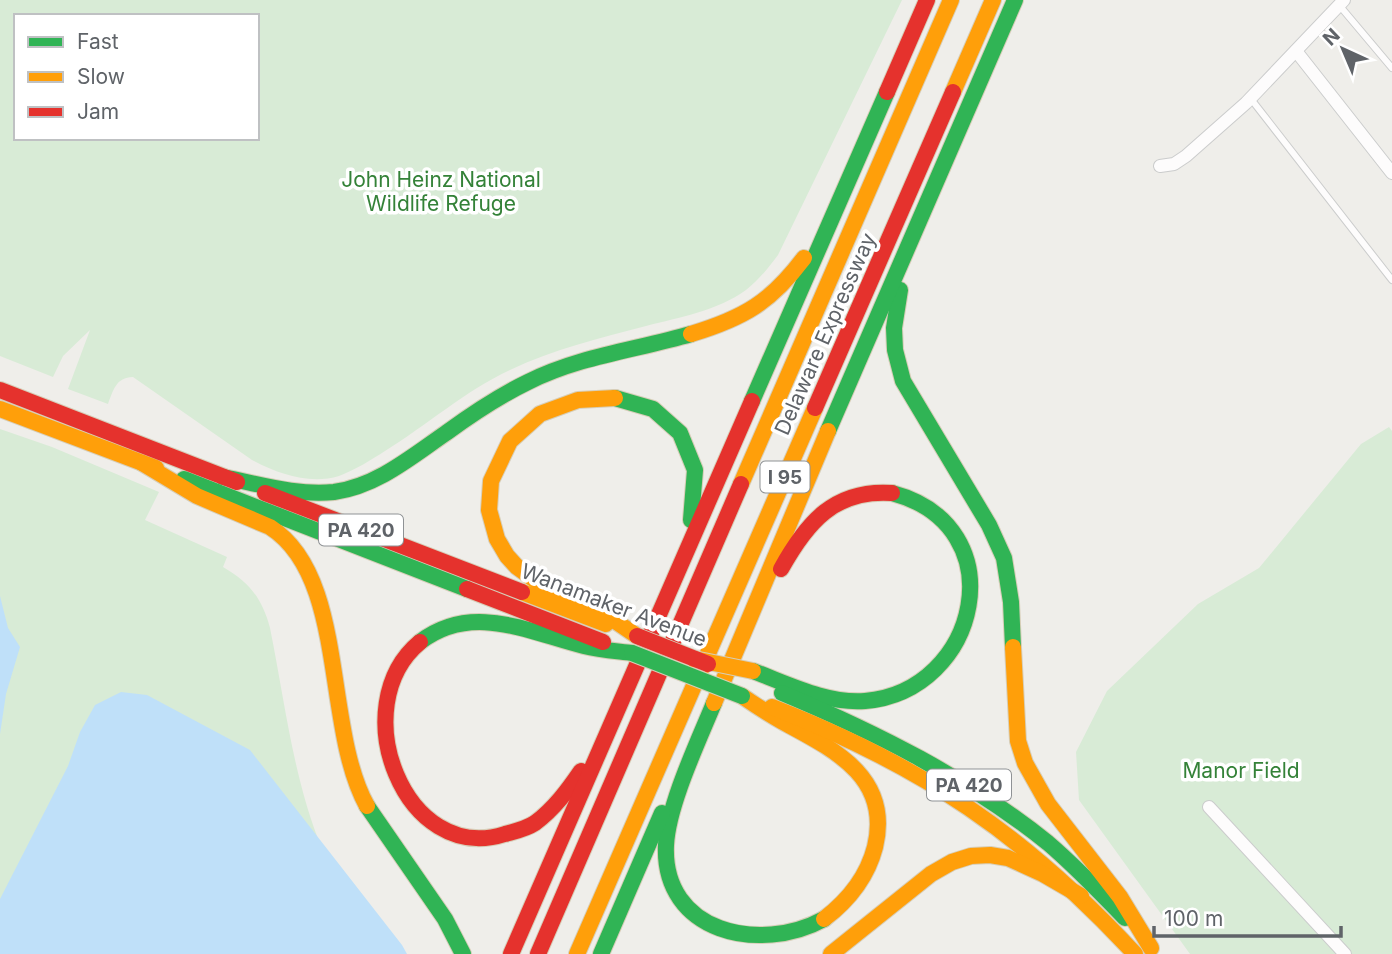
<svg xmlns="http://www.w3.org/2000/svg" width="1392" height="954" font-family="Inter,sans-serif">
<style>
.green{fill:#d8ebd6;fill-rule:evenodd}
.water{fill:#bfe0f9}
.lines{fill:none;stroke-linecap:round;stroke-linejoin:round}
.lane-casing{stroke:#cbcccc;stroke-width:8}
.street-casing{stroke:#cbcccc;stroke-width:14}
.fast-casing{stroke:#d7ceb8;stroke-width:18}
.slow-casing{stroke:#d7ceb8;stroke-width:18}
.jam-casing{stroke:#d7ceb8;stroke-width:18}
.lane{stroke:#fdfcfc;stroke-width:6}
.street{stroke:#fdfcfc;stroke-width:12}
.fast{stroke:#30b455;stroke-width:16}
.slow{stroke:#ff9f0a;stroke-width:16}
.jam{stroke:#e5322d;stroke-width:16}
.fast-bridge-casing{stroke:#d7ceb8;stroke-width:18;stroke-linecap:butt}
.slow-bridge-casing{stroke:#d7ceb8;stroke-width:18;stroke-linecap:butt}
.jam-bridge-casing{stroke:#d7ceb8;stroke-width:18;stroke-linecap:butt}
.fast-bridge{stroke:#30b455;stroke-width:16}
.slow-bridge{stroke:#ff9f0a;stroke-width:16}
.jam-bridge{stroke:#e5322d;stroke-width:16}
.labels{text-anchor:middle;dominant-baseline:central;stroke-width:7;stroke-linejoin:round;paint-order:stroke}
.shield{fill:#fff;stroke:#8f9295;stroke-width:2}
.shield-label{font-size:19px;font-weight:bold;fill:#5f6368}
.park-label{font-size:21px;fill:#348238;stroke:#fff}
.street-label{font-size:21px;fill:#5f6368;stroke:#fff}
</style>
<rect width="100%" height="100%" fill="#efeeea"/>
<!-- green -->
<g class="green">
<path d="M0,0H902L778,255C768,268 759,280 746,290C717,311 680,317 646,326C600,338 554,349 510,370C465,391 427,425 385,451C371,460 355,470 339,476C310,485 278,474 252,460L133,377C116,377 113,391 108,404L68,389L90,330L63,356L53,377L0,356ZM16,16H257V138H16Z"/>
<path d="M1389,427L1392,431V954H1190L1079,800L1076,752L1107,691L1198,604L1259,568L1361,444Z"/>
<path d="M0,429L52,447L159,492L145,520L227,557L223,567C249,582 262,598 270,628C285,702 293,778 322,849L0,954Z"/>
</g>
<!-- water -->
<g class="water">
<path d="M0,596L8,628L20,647L6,694L0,734Z"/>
<path d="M121,692L147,695L250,750L402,945L407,954H0V899L68,766L80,732L95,705Z"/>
</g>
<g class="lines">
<!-- lane casing -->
<g class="lane-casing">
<g id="lane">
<path d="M1339,5L1392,68"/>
<path d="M1251,99L1392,280"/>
</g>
</g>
<!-- street casing -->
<g class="street-casing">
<g id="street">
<path d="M1296,51L1392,173"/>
<path d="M1160,166L1174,164L1186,156L1246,103L1344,0"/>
<path d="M1209,807L1345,954"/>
</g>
</g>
<!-- fast casing -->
<g class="fast-casing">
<g id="fast">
<path d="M900,290L894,328L895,350L903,381L989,525L1004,558L1011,602L1013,647"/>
<path d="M615,398L653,409L680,433L695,470L691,520"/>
<path d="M752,401L887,92"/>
<path d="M828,431L1015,0"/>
<path d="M223,477C259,484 297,496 334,492C377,486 411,457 446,433C472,414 499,396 528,382C580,356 636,350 691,334"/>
<path d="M184,479L467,589"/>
<path d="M420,642C472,602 528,632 584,646C600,650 616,651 632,653"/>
<path d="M753,671C788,684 827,704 865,701C980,691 1017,526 892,493"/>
<path d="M782,693C877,733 967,778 1048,843C1075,866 1100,892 1125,918"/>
<path d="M714,703C698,742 668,805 666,845C662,933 760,954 824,919"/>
<path d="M367,806L445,919L463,954"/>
<path d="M601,954L662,813"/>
</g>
</g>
<!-- slow casing -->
<g class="slow-casing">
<g id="slow">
<path d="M953,92L993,0"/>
<path d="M691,334C744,318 771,302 804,258"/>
<path d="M615,398L578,400L540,414L510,441L491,481L489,510L497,539L507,556L517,567L539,583L602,612L637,636"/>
<path d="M0,409L156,468"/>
<path d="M142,463L197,496L270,527C348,577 323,727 367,806"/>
<path d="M741,484L951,0"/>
<path d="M522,592L606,624"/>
<path d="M1013,647L1018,741L1025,763L1048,804L1120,897L1151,948"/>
<path d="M742,696C755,705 769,714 783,722C833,749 892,777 875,847C867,878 849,900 824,919"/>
<path d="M714,703L828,431"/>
<path d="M772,707C923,766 1025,835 1135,954"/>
<path d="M577,954L815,408"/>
<path d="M831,954L931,874L952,862L971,856L990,855L1008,858L1043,874L1081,896"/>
</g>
</g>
<!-- jam casing -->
<g class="jam-casing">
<g id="jam">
<path d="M887,92L927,0"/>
<path d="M0,390L237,482"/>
<path d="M815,408L953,92"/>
<path d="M265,493L522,592"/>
<path d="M781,569C807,522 835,489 892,493"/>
<path d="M467,589L603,642"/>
<path d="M420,642C343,706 405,866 505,834C516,831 526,829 535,823C554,809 568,790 581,771"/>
<path d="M511,954L752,401"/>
<path d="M538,954L741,484"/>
</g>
</g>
<!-- lane -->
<use href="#lane" class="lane"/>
<!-- street -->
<use href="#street" class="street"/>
<!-- fast -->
<use href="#fast" class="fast"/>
<!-- slow -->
<use href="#slow" class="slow"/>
<!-- jam -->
<use href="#jam" class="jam"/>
<!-- fast-bridge casing -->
<g class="fast-bridge-casing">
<path id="fast-bridge" d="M632,653L742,696"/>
</g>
<!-- slow-bridge casing -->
<g class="slow-bridge-casing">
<path id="slow-bridge" d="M694,659L753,671"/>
</g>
<!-- jam-bridge casing -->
<g class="jam-bridge-casing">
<path id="jam-bridge" d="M637,636L708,664"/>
</g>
<!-- fast-bridge -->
<use href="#fast-bridge" class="fast-bridge"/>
<!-- slow-bridge -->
<use href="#slow-bridge" class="slow-bridge"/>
<!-- jam-bridge -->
<use href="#jam-bridge" class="jam-bridge"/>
</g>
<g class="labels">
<!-- shield labels -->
<g class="shield">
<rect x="760.5" y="461.5" width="49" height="31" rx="5"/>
<rect x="319" y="514.5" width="84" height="31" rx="5"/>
<rect x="927" y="769.5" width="84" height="31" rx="5"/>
</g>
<g class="shield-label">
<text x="785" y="477">I 95</text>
<text x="361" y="530">PA 420</text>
<text x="969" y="785">PA 420</text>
</g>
<!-- park labels -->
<g class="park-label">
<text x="441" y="179">John Heinz National<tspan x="441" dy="24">Wildlife Refuge</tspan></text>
<text x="1241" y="770">Manor Field</text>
</g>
<!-- street labels -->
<g class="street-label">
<text transform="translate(825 334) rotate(-66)">Delaware Expressway</text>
<text transform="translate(614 605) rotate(21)">Wanamaker Avenue</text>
</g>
</g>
<!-- legend -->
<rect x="14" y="14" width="245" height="126" fill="#ffffff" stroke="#bfc1c3" stroke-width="2"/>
<rect x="28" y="37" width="35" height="10" fill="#30b455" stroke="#bfc1c3" stroke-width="2"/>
<text x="77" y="49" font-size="21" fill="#5f6368">Fast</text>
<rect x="28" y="72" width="35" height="10" fill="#ff9f0a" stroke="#bfc1c3" stroke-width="2"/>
<text x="77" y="84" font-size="21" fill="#5f6368">Slow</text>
<rect x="28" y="107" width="35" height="10" fill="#e5322d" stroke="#bfc1c3" stroke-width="2"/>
<text x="77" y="119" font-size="21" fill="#5f6368">Jam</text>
<!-- north arrow -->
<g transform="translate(1343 49) rotate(316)" stroke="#ffffff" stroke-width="5" paint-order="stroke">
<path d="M0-5L12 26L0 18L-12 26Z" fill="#5f6368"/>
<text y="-10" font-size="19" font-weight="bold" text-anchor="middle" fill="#5f6368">N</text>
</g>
<!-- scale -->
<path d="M1154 926v10h187v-10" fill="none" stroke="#5f6368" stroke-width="3.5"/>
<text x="1164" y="926" font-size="21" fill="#5f6368" stroke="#ffffff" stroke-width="5" paint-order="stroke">100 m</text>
</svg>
